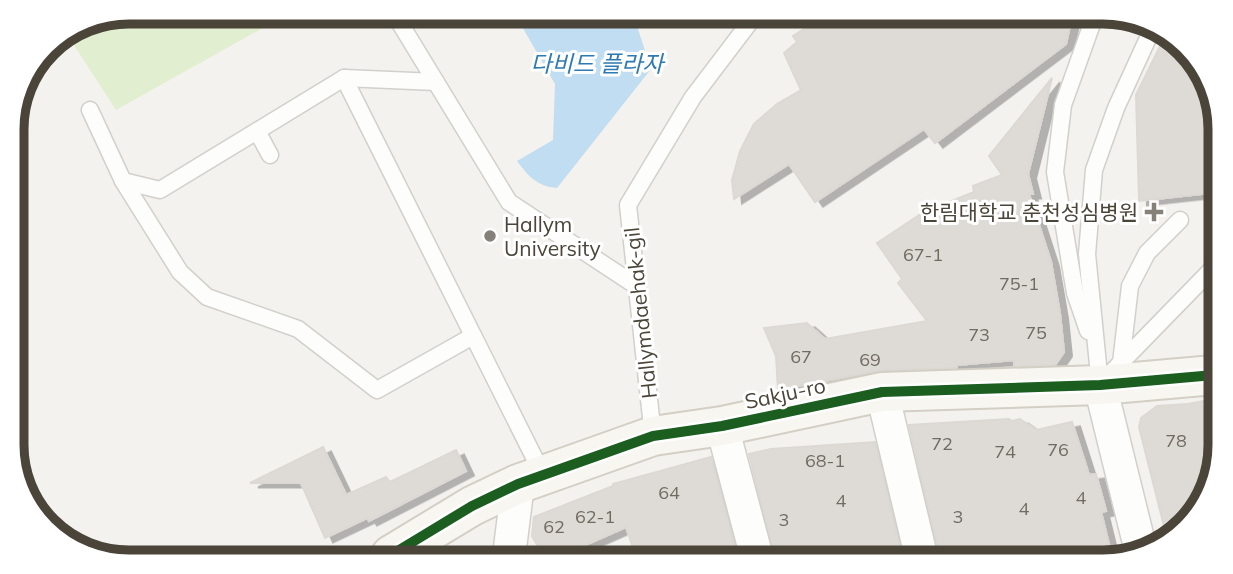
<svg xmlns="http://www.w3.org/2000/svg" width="1233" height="574" font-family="Mulish,'Noto Sans KR',sans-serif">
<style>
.green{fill:#e1eecf}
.water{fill:#c0ddf1}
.building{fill:#dedbd6;stroke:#dcd9d4;stroke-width:2;filter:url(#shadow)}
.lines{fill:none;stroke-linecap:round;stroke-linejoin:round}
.lane-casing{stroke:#d2d0cb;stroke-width:19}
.street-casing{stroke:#d2d0cb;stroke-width:35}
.secondary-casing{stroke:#d3cfc5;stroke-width:42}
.lane{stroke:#fdfdfc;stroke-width:16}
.street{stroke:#fdfdfc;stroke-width:32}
.secondary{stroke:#f7f6f1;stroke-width:38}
.cycleway-casing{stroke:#fff;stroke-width:15}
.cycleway{stroke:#1b5e20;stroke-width:10}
.poi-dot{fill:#868178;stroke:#fff;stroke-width:2.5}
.labels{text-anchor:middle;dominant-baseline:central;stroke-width:6;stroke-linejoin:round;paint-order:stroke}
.number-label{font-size:18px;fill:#706a61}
.poi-label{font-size:21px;fill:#4b4439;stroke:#fff;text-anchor:end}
.street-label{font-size:21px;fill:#4b4439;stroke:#fff}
.water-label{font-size:23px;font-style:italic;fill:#2e7ab2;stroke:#fff}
.rim{fill:none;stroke:#4b4439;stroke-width:9}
</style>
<defs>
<filter id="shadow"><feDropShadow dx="8" dy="4.5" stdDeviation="0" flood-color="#0004"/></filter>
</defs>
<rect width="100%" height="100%" fill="#f4f2ee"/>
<!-- green -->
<path class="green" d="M130,12L190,13L194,17L201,13L288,14L116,110L68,36Z"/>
<!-- water -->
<path class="water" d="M516,16L655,17L638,29L651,69L557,188C537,186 529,177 517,161L553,140L555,84Z"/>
<!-- building -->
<g class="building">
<path d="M821,18H825L1071,21L1066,44L935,143L924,129L815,202L789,164L734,199L732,180L740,151L754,124L777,104L801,90L784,53L797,42L793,36Z"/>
<path d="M1166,34L1196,58L1220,114L1219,134L1214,135L1218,192L1139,201L1136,95Z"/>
<path d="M1052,78L1028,174L1033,194H1029L1051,262L1060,314L1064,352L1055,365L1014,366V360L957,365V368L881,370L778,390L776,356L764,328L807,323L825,339L927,321L898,283L902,279L877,243L933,206L934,208L974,192L973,186L1002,175L989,156Z"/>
<path d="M1214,399L1212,490L1168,542L1139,427L1141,418L1157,406L1188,404Z"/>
<path d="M1009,419L1012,421L1020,419L1036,430L1072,422L1089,475L1096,474L1106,511L1101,512L1113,561L940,560L909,425Z"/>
<path d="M875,442L903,560L775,559L749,454L771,449Z"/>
<path d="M323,447L346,495L386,477L390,482L456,450L466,471L369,521L367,518L325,538L301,483H250Z"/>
<path d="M711,457L738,558L636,557L626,527L558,557H544L532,536L534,517L613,486V484Z"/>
</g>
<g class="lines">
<!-- lane casing -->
<g class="lane-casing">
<g id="lane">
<path d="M395,15L509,202L638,287"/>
<path d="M344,78L436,82"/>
<path d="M90,110L123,181L160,190L344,78L543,475"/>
<path d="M257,131L270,155"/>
<path d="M123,181L180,272L207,297L298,329L377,390L473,336"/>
<path d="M1088,331L1075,293L1055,172L1063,105L1093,21"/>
<path d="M1121,363L1130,286L1147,253L1180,220"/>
<path d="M1106,378L1216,265"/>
<path d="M1100,385L1087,254L1094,170L1116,108L1154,25"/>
<path d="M653,436L628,205L693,97L753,18"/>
</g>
</g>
<!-- street casing -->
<g class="street-casing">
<g id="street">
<path d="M1100,385L1141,551"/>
<path d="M882,392L922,560"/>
<path d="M722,426L757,558"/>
<path d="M509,556L518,484"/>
</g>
</g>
<!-- secondary casing -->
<g class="secondary-casing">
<path id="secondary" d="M391,555L472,506L518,484L653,436L722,426L882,392L1100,385L1214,375"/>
</g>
<!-- lane -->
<use href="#lane" class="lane"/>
<!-- street -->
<use href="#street" class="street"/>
<!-- secondary -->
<use href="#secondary" class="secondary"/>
<!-- cycleway casing -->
<g class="cycleway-casing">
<path id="cycleway" d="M391,555L472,506L518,484L653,436L722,426L882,392L1100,385L1214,375"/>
</g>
<!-- cycleway -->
<use href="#cycleway" class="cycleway"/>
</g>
<!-- markers -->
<g class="poi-dot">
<path d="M1150.5 201.5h7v7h7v7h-7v7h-7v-7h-7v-7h7z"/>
<circle cx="490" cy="236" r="7"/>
</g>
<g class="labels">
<!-- number labels -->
<g class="number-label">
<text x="923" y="254">67-1</text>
<text x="1019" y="283">75-1</text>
<text x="1036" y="332">75</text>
<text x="979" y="334">73</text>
<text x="801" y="356">67</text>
<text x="870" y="359">69</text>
<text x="1176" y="440">78</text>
<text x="942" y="443">72</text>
<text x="1058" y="449">76</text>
<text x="1005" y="451">74</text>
<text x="825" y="460">68-1</text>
<text x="669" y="492">64</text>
<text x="1081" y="497">4</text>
<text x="841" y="500">4</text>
<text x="1024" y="508">4</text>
<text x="595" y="516">62-1</text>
<text x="958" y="516">3</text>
<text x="784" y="519">3</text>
<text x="554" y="526">62</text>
</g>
<!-- poi labels -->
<g class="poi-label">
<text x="1138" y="212">한림대학교 춘천성심병원</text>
<text x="504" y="224" text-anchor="start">Hallym<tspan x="504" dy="24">University</tspan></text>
</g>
<!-- street labels -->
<g class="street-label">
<text transform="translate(640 313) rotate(-96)">Hallymdaehak-gil</text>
<text transform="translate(785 393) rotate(-12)">Sakju-ro</text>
</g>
<!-- water labels -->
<g class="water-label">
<text x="597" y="63">다비드 플라자</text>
</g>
</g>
<!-- crop -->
<path d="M0 0H1233V574H0ZM129 24H1103A105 105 0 0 1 1208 129V445A105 105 0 0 1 1103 550H129A105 105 0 0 1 24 445V129A105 105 0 0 1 129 24Z" fill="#fff" fill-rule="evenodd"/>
<path class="rim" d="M129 24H1103A105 105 0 0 1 1208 129V445A105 105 0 0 1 1103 550H129A105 105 0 0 1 24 445V129A105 105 0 0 1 129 24Z"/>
</svg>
